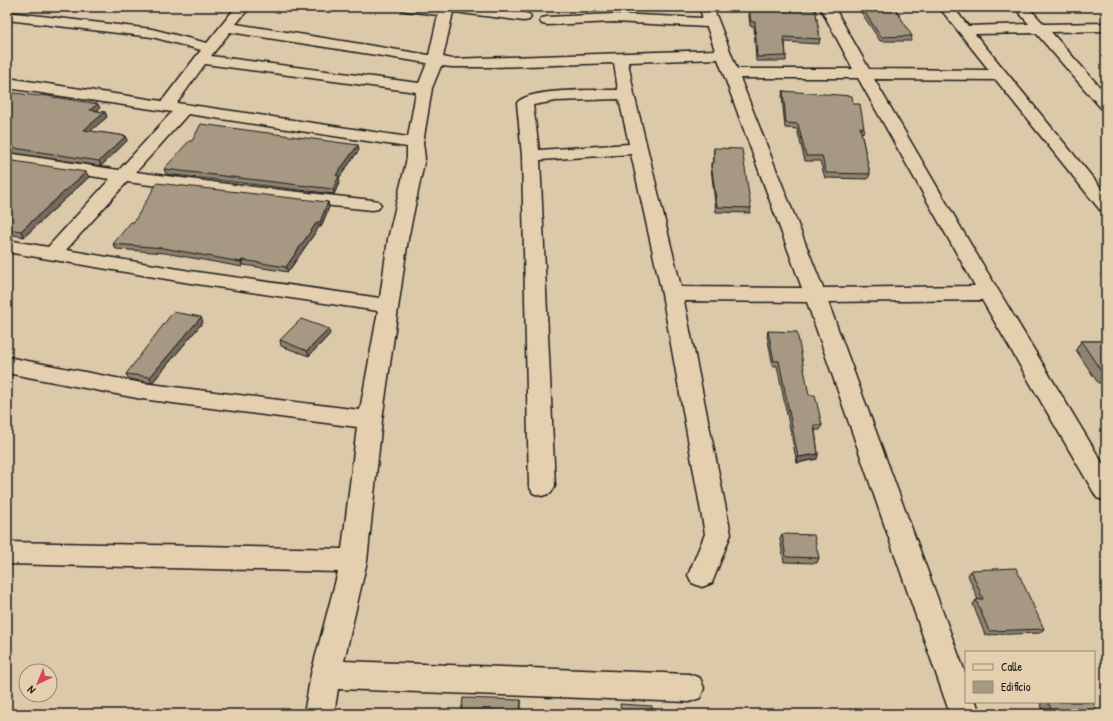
<svg xmlns="http://www.w3.org/2000/svg" width="1113" height="721" font-family="'Patrick Hand',sans-serif">
<style>
.lines{fill:none;stroke-linecap:round;stroke-linejoin:round}
.minor-casing{stroke:#1c1c1c;stroke-width:3}
.minor{fill:#e4d0af;fill-rule:evenodd}
.wall{fill:#8f8370;stroke:#1c1c1c}
.shaded-wall{fill:#746a5b;stroke:#1c1c1c}
.building{fill:#a69882;stroke:#1c1c1c}
</style>
<rect width="100%" height="100%" fill="#dcc9a9"/>
<filter id="ink" filterUnits="userSpaceOnUse"><feTurbulence type="fractalNoise" baseFrequency=".025" numOctaves="2"/><feDisplacementMap in="SourceGraphic" scale="8" xChannelSelector="R" yChannelSelector="G"/><feConvolveMatrix kernelMatrix="1 2 1 2 8 2 1 2 1" color-interpolation-filters="sRGB"/></filter>
<g filter="url(#ink)">
<g class="lines">
<!-- minor casing -->
<g class="minor-casing">
<path id="minor" d="M236,7H250L236,24L429,55L438,15L407,11L402,10L400,7H480L524,13L529,14L531,17L529,20L524,21L453,12L443,57L452,59L715,50L707,27L614,22L547,25L542,24L540,21L542,18L547,17L614,14L703,18L699,7H713L737,69H853L820,7H834L869,69L989,70L939,7H953L968,26L1029,24L1014,7H1028L1044,24L1106,23V31L1051,32L1106,94V109L1100,107L1036,33L975,34L1106,194V211L1100,210L996,80L874,79L974,250L1106,469V501L1097,498L982,300L828,302L966,675V702H976L980,714H950L807,302L684,301L731,534L712,583L702,587L692,583L688,575L705,534L662,294L631,154L540,160L555,486L551,493L542,496L533,493L529,486L522,156L517,103C527,88 599,90 618,90L614,63L492,67H452L441,66L432,88L423,143L425,158L408,239L382,420L367,561L344,661L689,674L700,678L704,688L700,698L689,702L338,689L334,714H304L311,674L338,572L7,564V542L342,549L357,427L142,399L7,373V357L142,383L360,410L378,311L190,283L7,252V240L48,247L110,179L7,163V153L119,170L172,112L7,88V78L162,101L201,50L152,37L7,20V12L152,29L207,43ZM230,32L427,63L419,83L211,56ZM718,59L802,288L681,287L634,94L628,62ZM205,64L416,92L408,137L177,103ZM740,78H858L975,286L823,288ZM619,99L629,144L539,150L533,105L556,101ZM188,114L407,147V158L388,239L380,298L190,271L66,250L127,182L235,196L372,210L378,209L381,205L378,201L372,200L235,185L136,172Z"/>
</g>
<!-- minor -->
<use href="#minor" class="minor"/>
</g>
<!-- wall -->
<g class="wall">
<path d="M748,7H820V9H815L820,39L819,44L785,42L786,56V61H756L754,26H750Z"/>
<path d="M835,7H881V8L912,36L911,41H880L861,12L862,9H837Z"/>
<path d="M783,91L853,104L864,128L863,133L861,132L870,174L868,179L825,178L820,161H805L797,129L785,128L782,96Z"/>
<path d="M7,92L100,108L97,111L105,112L107,117L90,131L126,136L127,141L101,166L7,152Z"/>
<path d="M358,145L359,150L339,178L340,181L334,194L166,174L164,169Z"/>
<path d="M714,148L751,208L750,213L716,212L711,168V163H713Z"/>
<path d="M7,160L89,177L24,237L7,234Z"/>
<path d="M328,202L329,207L321,227H319L288,272L244,265L242,267L165,253L116,249L113,244L134,222Z"/>
<path d="M203,322L152,383L129,379L126,374Z"/>
<path d="M768,331L809,395L822,425L820,430H815L818,454L817,459L797,463L777,366H773L767,336Z"/>
<path d="M330,334L309,356L281,346L280,340Z"/>
<path d="M1081,341H1106V383H1098L1076,350Z"/>
<path d="M782,534L819,558L817,563L784,562L780,539Z"/>
<path d="M971,570L1044,629L1040,633L985,635L973,604L976,600H978L968,575Z"/>
<path d="M1040,702H1093L1098,714H1044Z"/>
</g>
<!-- shaded-wall -->
<g class="shaded-wall">
<path d="M98,104L100,108L92,115L90,110Z"/>
<path d="M105,112L107,117L86,135L84,130Z"/>
<path d="M126,136L127,141L101,166L99,161Z"/>
<path d="M358,145L359,150L339,178L340,181L334,194L333,189L336,175Z"/>
<path d="M86,172L89,177L24,237L21,231Z"/>
<path d="M328,202L329,207L321,227L320,222Z"/>
<path d="M317,222L319,227L288,272L286,267Z"/>
<path d="M242,260L244,265L242,267L241,262Z"/>
<path d="M201,317L203,322L152,383L150,377Z"/>
<path d="M329,329L330,334L309,356L307,351Z"/>
<path d="M818,454L817,459L797,463L798,457Z"/>
<path d="M521,700V714H520Z"/>
</g>
<!-- building -->
<g class="building">
<path d="M749,7H815L820,39L784,37L786,56L757,57L755,22H751Z"/>
<path d="M862,8H895L912,36L881,37Z"/>
<path d="M783,91L852,96L853,104H860L864,128L860,127L870,174L826,173L822,156H806L798,124L786,123Z"/>
<path d="M7,92L39,96L41,95L98,104L90,110L105,112L84,130L126,136L99,161L7,147Z"/>
<path d="M201,124L358,145L336,175L339,176L333,189L164,169L189,141H192Z"/>
<path d="M714,148L742,149L751,208L717,207L711,163H714Z"/>
<path d="M7,160L86,172L21,231L7,229Z"/>
<path d="M157,183L328,202L320,222H317L286,267L242,260L241,262L163,248L113,244L131,222H134Z"/>
<path d="M173,312L201,317L150,377L126,374Z"/>
<path d="M301,319L329,329L307,351L280,340Z"/>
<path d="M768,331L797,332L809,395H815L822,425H814L818,454L798,457L779,361H774Z"/>
<path d="M1081,341H1106V374H1103Z"/>
<path d="M782,534L814,535L819,558L786,557Z"/>
<path d="M1016,568L1044,629L989,631L976,600L983,599L971,570Z"/>
<path d="M463,698L521,700L520,714H461Z"/>
<path d="M1048,702H1093L1098,714H1053Z"/>
<path d="M620,704L652,706V710L713,713V714H570V710L621,712Z"/>
</g>
</g>
<!-- margin -->
<rect width="1113" height="721" fill="none" stroke="#e4d0af" stroke-width="24"/>
<rect x="12" y="12" width="1089" height="697" fill="none" stroke="#1c1c1c" stroke-width="1.5" filter="url(#ink)"/>
<!-- legend -->
<rect x="965" y="651" width="130" height="52" fill="#e4d0af" stroke="#948874"/>
<rect x="973" y="664" width="20" height="6" fill="#e4d0af" stroke="#948874"/>
<text x="1001" y="671" font-size="12" fill="#1c1c1c">Calle</text>
<rect x="973" y="681" width="20" height="12" fill="#a69882" stroke="#948874"/>
<text x="1001" y="691" font-size="12" fill="#1c1c1c">Edificio</text>
<!-- north arrow -->
<g transform="translate(38 683) rotate(224)"><circle r="19" fill="#e4d0af" stroke="#948874"/>
<path d="M0-3L7 15L0 10L-7 15Z" fill="#d1495b"/>
<text y="-6" font-size="11" font-weight="bold" text-anchor="middle" fill="#1c1c1c">N</text>
</g>
</svg>
